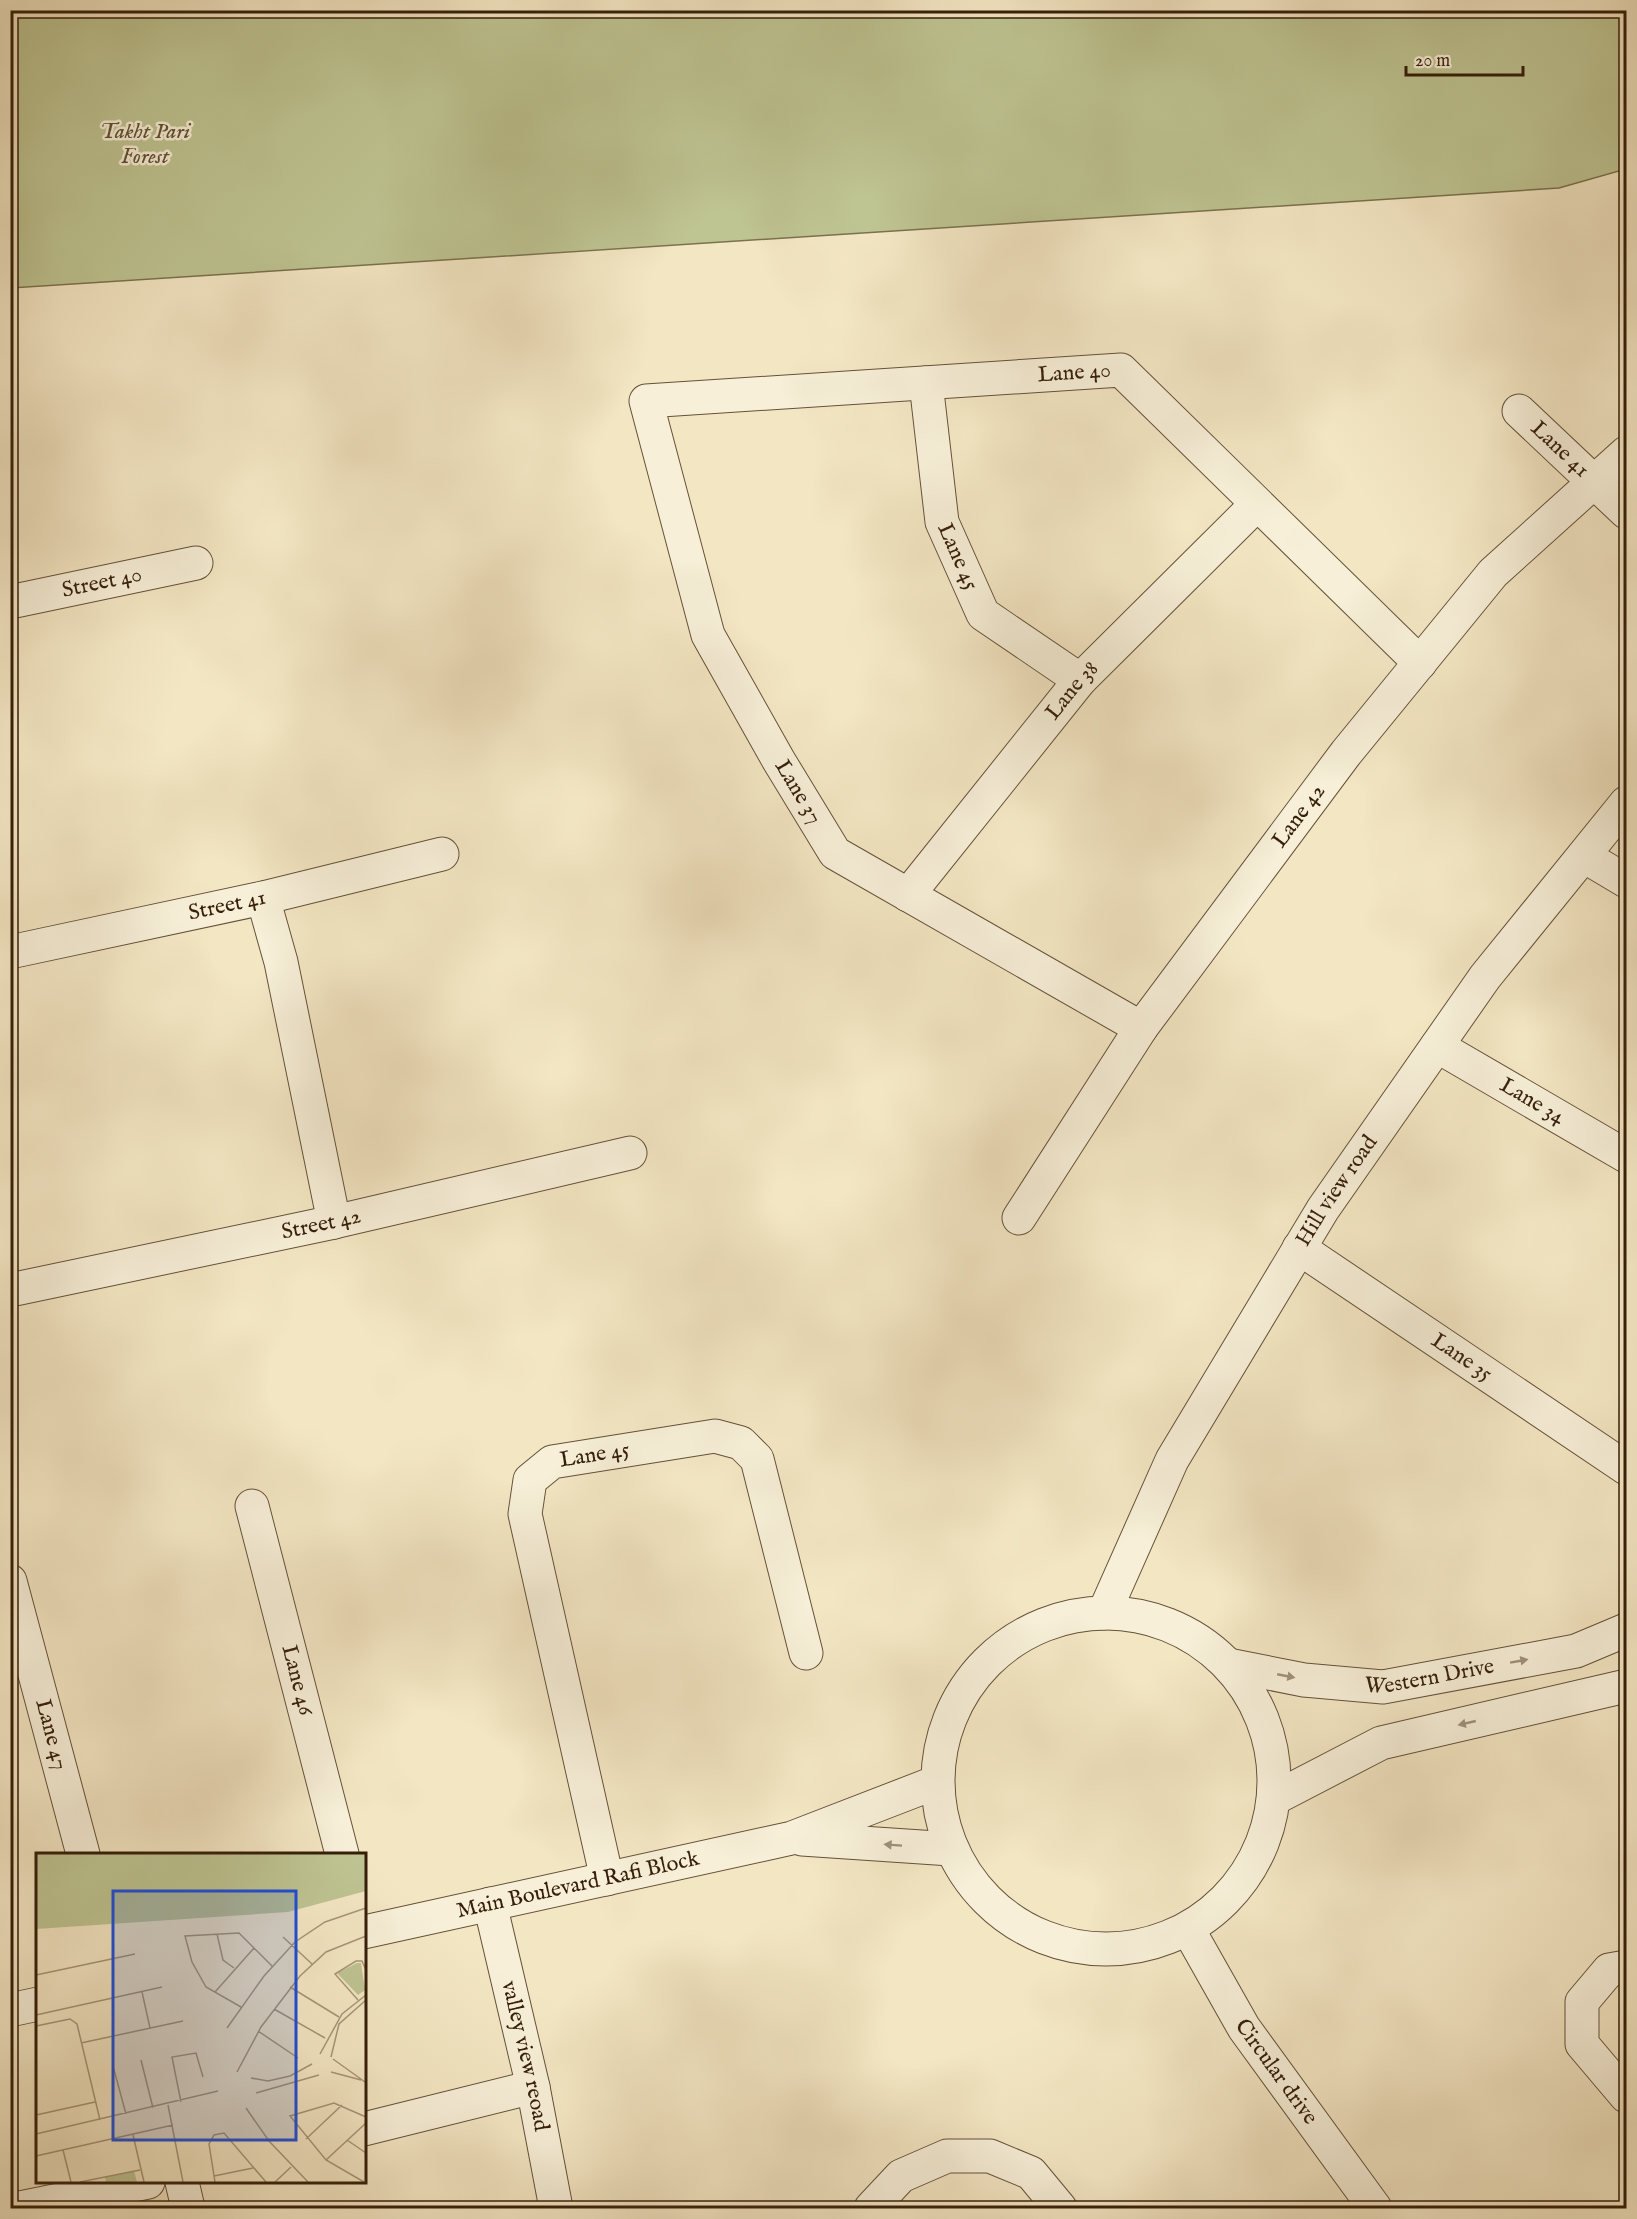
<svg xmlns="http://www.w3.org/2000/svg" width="1637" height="2219" font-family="'IM FELL English',serif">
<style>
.green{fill:#bec492;stroke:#7a724e;stroke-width:1.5}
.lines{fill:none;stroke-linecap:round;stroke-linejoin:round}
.minor-casing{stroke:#655138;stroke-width:35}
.tertiary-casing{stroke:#655138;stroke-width:35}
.minor{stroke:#f7efd8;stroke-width:33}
.tertiary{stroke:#f7efd8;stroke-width:33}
.oneway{fill:#a0917b}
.labels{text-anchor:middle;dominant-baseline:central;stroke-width:5;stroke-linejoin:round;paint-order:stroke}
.park-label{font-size:22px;font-style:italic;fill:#5f5133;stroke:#f7efd8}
.street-label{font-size:22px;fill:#361f0a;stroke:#f7efd8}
.inset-road{fill:none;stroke:#a79679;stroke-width:1.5}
.view{fill:#1d4ed8;fill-opacity:0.15;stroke:#1d4ed8;stroke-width:3}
.inset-edge{fill:none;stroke:#361f0a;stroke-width:3}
</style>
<rect width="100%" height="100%" fill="#f3e6c3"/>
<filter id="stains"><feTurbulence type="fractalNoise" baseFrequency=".00333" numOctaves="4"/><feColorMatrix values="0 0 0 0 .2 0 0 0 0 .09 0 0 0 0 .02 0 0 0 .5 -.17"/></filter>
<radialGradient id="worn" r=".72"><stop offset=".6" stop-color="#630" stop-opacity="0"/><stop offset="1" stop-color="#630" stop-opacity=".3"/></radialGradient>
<!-- green -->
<path class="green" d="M11,10L1626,11V169L1559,188L11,288Z"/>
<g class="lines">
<!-- minor casing -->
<g class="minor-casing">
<g id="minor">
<path id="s1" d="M926,383L942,522L983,614L1080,680"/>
<path id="s2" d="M1519,411L1626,512"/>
<path id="s3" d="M10,602L196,563"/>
<path d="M1584,856L1626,881"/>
<path id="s4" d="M908,895L1080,680L1257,504"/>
<path d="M263,898L281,962L334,1222"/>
<path id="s5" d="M10,952L263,898L442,854"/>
<path id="s6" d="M1141,1028L835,853L779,761L708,635L646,401L1121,370L1420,663"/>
<path id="s7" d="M1437,1046L1626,1156"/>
<path id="s8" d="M1019,1218L1141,1028L1346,753L1493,573L1626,453"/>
<path id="s9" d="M1299,1248L1626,1468"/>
<path id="s10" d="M10,1290L334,1222L630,1153"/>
<path id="s11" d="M252,1506L342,1854"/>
<path id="s12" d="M10,1581L83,1854"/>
<path id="s13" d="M1104,1613L1172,1460L1323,1209L1485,977L1626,803"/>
<path id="s14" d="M607,1879L525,1514L530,1480L552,1462L715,1436L741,1443L757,1459L806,1653"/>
<path id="s15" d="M490,1904L533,2087L556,2208"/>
<path id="s16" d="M1188,1929L1244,2028L1375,2208"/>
<path d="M1626,1967L1609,1970L1582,2002V2044L1626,2096"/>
<path d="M364,2129L533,2087"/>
<path d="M182,2182L188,2208"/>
<path d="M20,2208L148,2182"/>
<path d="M871,2208L901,2176L947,2156H990L1031,2173L1060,2208"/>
</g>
</g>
<!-- tertiary casing -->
<g class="tertiary-casing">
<g id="tertiary">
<circle cx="1106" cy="1781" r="168"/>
<path id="s17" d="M1228,1665L1304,1680L1383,1687L1576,1651L1626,1630"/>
<path d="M1275,1798L1381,1743L1626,1686"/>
<path d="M802,1839L951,1849"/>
<path id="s18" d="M364,1932L792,1838L937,1782"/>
<path d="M10,2010L38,2004"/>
</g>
</g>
<!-- minor -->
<use href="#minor" class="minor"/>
<!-- tertiary -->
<use href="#tertiary" class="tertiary"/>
</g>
<!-- one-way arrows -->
<defs><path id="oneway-solid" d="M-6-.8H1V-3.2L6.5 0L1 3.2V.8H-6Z" transform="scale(1.5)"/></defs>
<g class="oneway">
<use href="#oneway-solid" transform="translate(1519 1661) rotate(-10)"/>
<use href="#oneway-solid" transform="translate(1286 1676) rotate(11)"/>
<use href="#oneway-solid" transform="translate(1467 1723) rotate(167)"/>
<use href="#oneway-solid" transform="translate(893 1845) rotate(-176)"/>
</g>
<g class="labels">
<!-- park labels -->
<g class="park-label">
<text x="145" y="132">Takht Pari<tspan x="145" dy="25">Forest</tspan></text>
</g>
<!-- street labels -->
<g class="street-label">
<text stroke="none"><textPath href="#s6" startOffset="1276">Lane 40</textPath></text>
<text stroke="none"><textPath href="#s2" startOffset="56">Lane 41</textPath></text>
<text stroke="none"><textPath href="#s1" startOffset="178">Lane 45</textPath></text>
<text stroke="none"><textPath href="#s3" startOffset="94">Street 40</textPath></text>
<text stroke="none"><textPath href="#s4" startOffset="262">Lane 38</textPath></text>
<text transform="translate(798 792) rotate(59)">Lane 37</text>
<text stroke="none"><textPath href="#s8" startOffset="490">Lane 42</textPath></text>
<text stroke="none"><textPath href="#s5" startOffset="222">Street 41</textPath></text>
<text stroke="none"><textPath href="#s7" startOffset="110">Lane 34</textPath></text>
<text stroke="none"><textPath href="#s13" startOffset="483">Hill view road</textPath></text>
<text stroke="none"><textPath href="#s10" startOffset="318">Street 42</textPath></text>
<text stroke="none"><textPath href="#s9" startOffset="196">Lane 35</textPath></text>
<text stroke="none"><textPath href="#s14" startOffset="480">Lane 45</textPath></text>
<text stroke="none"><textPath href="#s17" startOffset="204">Western Drive</textPath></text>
<text stroke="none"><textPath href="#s11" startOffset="180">Lane 46</textPath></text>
<text stroke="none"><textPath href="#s12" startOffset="159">Lane 47</textPath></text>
<text stroke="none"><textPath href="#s18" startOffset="219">Main Boulevard Rafi Block</textPath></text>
<text stroke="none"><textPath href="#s15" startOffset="156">valley view reoad</textPath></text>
<text stroke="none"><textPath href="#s16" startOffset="168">Circular drive</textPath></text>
</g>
</g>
<!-- overview -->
<g transform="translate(36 1853)">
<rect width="330" height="330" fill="#f3e6c3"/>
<path d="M0,1H330V38L252,59L0,76ZM321,110H325L329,137L322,142L301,120ZM98,318L101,329H70L69,324Z" fill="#bec492"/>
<path class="inset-road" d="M181,81L187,107L198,115M247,84L276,111M0,122L99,101M254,134L303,164M106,139L114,175M179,139L218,95M322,147L299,121L320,108H326L330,117M205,154L170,134L156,109L149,83L203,80L236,113M238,156L289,185M0,162L126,134M0,173L34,166L41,171L64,267M191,175L228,123L259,89L289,69L330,55M222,178L262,205M45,190L147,168M284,201L306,161L330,142M295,204L303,171L330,147M297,206L329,229M105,207L117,255M77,213L90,261M201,219L225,174L264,123L290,99L330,83M295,219L325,227M215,225L232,228L254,223L276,211M220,240L283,222M145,249L136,204L160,200L167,224M132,252L147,329M210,255L233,288L272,329M0,262L59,249M0,281L182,238M97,282L108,329M270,286L306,252M311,287L330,300M27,297L35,329M0,303L137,272M290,307L330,270M178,323L217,315M44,329L104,317M179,329L173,291L178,282L188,280L230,329M239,329L255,314M328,329L290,307L254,263L298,250L330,264"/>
<path class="view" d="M77,38H260V287H77Z"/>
<rect width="330" height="330" class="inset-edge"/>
</g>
<!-- margin -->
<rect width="1637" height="2219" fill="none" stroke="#f3e6c3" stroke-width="36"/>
<rect x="12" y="12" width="1613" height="2195" fill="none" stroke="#361f0a" stroke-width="3"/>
<rect x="18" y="18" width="1601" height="2183" fill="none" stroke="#361f0a" stroke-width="1.5"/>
<!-- scale -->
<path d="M1406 66v9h117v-9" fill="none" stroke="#361f0a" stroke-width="3"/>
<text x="1415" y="66" font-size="18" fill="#361f0a" stroke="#f7efd8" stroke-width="4.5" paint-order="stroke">20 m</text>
<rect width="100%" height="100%" filter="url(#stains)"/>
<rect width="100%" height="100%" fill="url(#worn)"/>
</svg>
